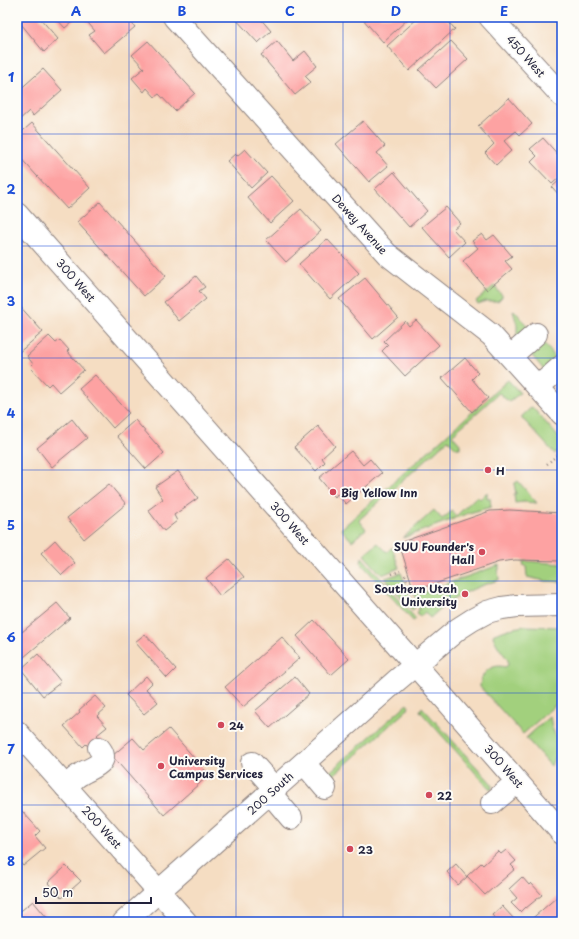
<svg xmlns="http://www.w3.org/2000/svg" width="579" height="939" font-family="'Playpen Sans',sans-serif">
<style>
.green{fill:#a2d07d;stroke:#62795c}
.building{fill:#fda2a2}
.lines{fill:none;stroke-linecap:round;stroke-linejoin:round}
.minor-casing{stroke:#8c807e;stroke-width:24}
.path{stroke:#8c807e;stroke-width:2.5;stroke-dasharray:1 3;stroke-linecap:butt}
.minor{stroke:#fff;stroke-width:22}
.grid{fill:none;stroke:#1d4ed8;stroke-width:1;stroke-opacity:0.55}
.poi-dot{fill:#d1495b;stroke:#fdfcf7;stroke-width:1.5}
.labels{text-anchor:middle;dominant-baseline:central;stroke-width:4;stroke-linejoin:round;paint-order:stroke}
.street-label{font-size:11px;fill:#22223b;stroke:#fdfcf7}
.poi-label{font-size:11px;font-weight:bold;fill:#22223b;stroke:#fdfcf7;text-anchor:start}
.neatline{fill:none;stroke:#1d4ed8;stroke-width:1.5}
.grid-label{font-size:13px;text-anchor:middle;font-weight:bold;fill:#1d4ed8}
</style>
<rect width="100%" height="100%" fill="#fdfcf7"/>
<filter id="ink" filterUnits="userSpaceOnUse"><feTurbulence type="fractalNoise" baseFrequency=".025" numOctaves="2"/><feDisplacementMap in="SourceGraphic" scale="8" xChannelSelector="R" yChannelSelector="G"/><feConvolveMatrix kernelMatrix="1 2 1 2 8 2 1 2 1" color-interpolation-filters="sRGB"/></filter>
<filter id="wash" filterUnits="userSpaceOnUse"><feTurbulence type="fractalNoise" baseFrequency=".012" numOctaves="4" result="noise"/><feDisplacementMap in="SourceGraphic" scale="16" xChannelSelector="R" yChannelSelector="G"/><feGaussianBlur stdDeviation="0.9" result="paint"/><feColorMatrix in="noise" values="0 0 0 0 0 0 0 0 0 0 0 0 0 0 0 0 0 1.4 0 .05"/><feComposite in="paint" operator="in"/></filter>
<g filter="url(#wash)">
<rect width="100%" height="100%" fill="#f5ddc2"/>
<!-- green -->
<g class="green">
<path d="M494,286L502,295V297L498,301H486L478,304L476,301Z"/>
<path d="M514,310L529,328L517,339V325L513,311Z"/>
<path d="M542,341L556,358L544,370L529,352Z"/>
<path d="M508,380L520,393L509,402L499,393L452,435L460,444V448H456L448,440L359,520L366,529L352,541L341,529Z"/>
<path d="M532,407L562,441V447L555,454L522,418V416Z"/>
<path d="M518,481L537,503L524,502L515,503L514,494H516L514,484Z"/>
<path d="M487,492V498H490L491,507L469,513L403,538L434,510L442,519L452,511L456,516L477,496L480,499Z"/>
<path d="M378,543L387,552L392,547L399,568L382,575L364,555Z"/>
<path d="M362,557L416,619L413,621L361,563Z"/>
<path d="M526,561L562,564V582L545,581L527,577L526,566H524L523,562Z"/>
<path d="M499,565V570H498L499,580C473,587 450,599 430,618L425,612L420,617L417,614L419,608L413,592L423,588L424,592Z"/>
<path d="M401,573L415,608L412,610L385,578Z"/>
<path d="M524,626L562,627V699L523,734L480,687C480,673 492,663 505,667L508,665V660C503,653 496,645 493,636L494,634L509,629Z"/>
<path d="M407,704L409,707L407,710L328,780L325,776Z"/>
<path d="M422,707L492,784V789L489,788L420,711Z"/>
<path d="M550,716L552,728L562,748L555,756L551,766L526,738Z"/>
</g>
<g id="blocks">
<!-- building -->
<g class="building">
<path d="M17,17H39L58,39L44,52L17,19Z"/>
<path d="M55,17H78L65,28Z"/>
<path d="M83,17H127L135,27L104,53L89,35L95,31Z"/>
<path d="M234,17H259L271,31L258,43Z"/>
<path d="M361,17H410L383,42Z"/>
<path d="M419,17H444L455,29L409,71L387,46Z"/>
<path d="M148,41L195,93L175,111L159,94L155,97L147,88L144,92L132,78L144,68L132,55Z"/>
<path d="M277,41L293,61L305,51L317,66L305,76L311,82L295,95L261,55Z"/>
<path d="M451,41L468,59L436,88L419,70Z"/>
<path d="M43,69L62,90L33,116L29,111L17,122V92Z"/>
<path d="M509,98L532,124L520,135L516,131L504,141L512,150L496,165L485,153L494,144L478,126Z"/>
<path d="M363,121L385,146L377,153L388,166L369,182L336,144Z"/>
<path d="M32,123L90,188L67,209L17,154V136Z"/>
<path d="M543,138L562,159V175L552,184L531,162L537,156L530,149Z"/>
<path d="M245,149L267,173L251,188L227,161L235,154L237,156Z"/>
<path d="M394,172L427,211L409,227L375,189Z"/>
<path d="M271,176L294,201L270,223L247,197Z"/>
<path d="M562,178V196L561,197L552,187Z"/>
<path d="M100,202L166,276L144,296L77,222Z"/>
<path d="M446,207L460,223L453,229L465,242L449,257L422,227Z"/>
<path d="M301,209L321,231L286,262L266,240Z"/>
<path d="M482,234L487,240L494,235L512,256L505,261L512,269L487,290L463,261L478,248L472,241Z"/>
<path d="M327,239L359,273L330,299L299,264Z"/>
<path d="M196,276L205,287L199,291L206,299L179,321L164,302Z"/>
<path d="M365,278L398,317L373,339L339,299Z"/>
<path d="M17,303L43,332L17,354Z"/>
<path d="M416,320L439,345L405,376L382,351L388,345L384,341L405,321L409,326Z"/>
<path d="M49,336L56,343L60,340L69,350L67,351L84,370L59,392L51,383L48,386L30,367L33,364L27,356Z"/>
<path d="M465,358L478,373L472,379L488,398L472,412L442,378Z"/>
<path d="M95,375L129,413L113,428L79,389Z"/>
<path d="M72,419L87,438L52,467L37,448Z"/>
<path d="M135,420L164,453L146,469L117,436Z"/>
<path d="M318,426L335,446L322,458L325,462L316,471L294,447Z"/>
<path d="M351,451L363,465L370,459L382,473L346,504L337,494L335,497L319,478Z"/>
<path d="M178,471L198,498L174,515L177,521L164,531L148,510L163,499L155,487Z"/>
<path d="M109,484L126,504L84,539L67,518Z"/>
<path d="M510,510L562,513V561L515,560L499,562L414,591L399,543L490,511Z"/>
<path d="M55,540L75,563L62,575L41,553Z"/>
<path d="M229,559L244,577L220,596L206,578Z"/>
<path d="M57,603L70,618L17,663V627H18L22,632Z"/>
<path d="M314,620L349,659L331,675L297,636Z"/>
<path d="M145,634L176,669L167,678L135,642Z"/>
<path d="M282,637L300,658L243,707L225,687Z"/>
<path d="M38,654L61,682L43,696L21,669Z"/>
<path d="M146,676L152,683L146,689L158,702L144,714L126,695Z"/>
<path d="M295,677L309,694L270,728L255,711Z"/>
<path d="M95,696L106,708L97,716L107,727L97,735L104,742L93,752L86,744L83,747L64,726L80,712L79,710Z"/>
<path d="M169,729L209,775L164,815L112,756L133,738L144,750Z"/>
<path d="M22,811L40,831L35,836L45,848L23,866L17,859V815Z"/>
<path d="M506,850L516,861L511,865L515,869L485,895L467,876L481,863L483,865L498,851L501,854Z"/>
<path d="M456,864L467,877L458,885L447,872Z"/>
<path d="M66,866L81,881L62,898L48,883Z"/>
<path d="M522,877L529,885L531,883L542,895L526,908L525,907L520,912L511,903L517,898L509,889Z"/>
<path d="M557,897L562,903V922H528Z"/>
<path d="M33,901L48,919L45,922H17V914Z"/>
<path d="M502,906L515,920L512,922H498L492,915Z"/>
</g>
</g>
</g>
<g filter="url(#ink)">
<use href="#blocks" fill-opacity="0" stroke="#8c807e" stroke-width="1"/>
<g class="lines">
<!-- minor casing -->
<g class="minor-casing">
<g id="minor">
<path d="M174,17L387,254L491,335L562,414"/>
<path d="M490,17L562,96"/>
<path d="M17,214L432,684L562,833"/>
<path d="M511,356L536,334"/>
<path d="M538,387L562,366"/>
<path d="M17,732L186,922"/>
<path d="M252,763L275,789"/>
<path d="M304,763L325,788"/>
<path d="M66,787C71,782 75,777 81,774C90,768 112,763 99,748"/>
<path d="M270,793L291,818"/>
<path d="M492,803L517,782"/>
<path d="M124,922L396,681L458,629L472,620L487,612L502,608L517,606L562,605"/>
</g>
</g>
<!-- path -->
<g class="path">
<path d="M547,464L562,451"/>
<path d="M392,574L400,571"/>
<path d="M405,575L407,580"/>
</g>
<!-- minor -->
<use href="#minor" class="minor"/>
</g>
</g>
<!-- grid -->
<path class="grid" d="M129,17V922M236,17V922M343,17V922M450,17V922M17,134H562M17,246H562M17,358H562M17,470H562M17,581H562M17,693H562M17,805H562"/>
<!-- markers -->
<g class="poi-dot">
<circle cx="488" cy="470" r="4"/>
<circle cx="333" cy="492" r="4"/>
<circle cx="482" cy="552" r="4"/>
<circle cx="465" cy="594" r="4"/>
<circle cx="221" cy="725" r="4"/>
<circle cx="161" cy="766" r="4"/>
<circle cx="429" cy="795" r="4"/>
<circle cx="350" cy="849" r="4"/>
</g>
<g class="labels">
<!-- street labels -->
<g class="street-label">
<text transform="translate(526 56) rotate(48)">450 West</text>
<text transform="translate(360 224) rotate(48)">Dewey Avenue</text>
<text transform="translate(76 280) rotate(49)">300 West</text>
<text transform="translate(290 523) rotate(49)">300 West</text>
<text transform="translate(504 766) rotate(49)">300 West</text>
<text transform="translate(270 793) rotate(-42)">200 South</text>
<text transform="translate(102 827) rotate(48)">200 West</text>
</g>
<!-- poi labels -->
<g class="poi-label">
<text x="496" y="470">H</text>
<text x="341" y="492">Big Yellow Inn</text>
<text x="474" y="546" text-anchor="end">SUU Founder's<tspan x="474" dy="13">Hall</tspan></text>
<text x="457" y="588" text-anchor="end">Southern Utah<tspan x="457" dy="13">University</tspan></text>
<text x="229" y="725">24</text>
<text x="169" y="760">University<tspan x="169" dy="13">Campus Services</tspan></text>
<text x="437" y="795">22</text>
<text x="358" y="849">23</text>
</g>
</g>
<!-- margin -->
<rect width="579" height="939" fill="none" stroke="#fdfcf7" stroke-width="44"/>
<!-- scale -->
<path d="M36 897v6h115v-6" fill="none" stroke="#22223b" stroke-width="2"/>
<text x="42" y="897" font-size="12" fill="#22223b" stroke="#fdfcf7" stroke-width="3" paint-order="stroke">50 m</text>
<rect x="22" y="22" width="535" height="895" class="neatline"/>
<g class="grid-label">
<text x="76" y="16">A</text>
<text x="182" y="16">B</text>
<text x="290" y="16">C</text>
<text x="396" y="16">D</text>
<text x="504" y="16">E</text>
<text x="11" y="82">1</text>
<text x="11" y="194">2</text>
<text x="11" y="306">3</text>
<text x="11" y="418">4</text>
<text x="11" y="530">5</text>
<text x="11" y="642">6</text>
<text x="11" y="754">7</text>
<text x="11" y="866">8</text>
</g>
</svg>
